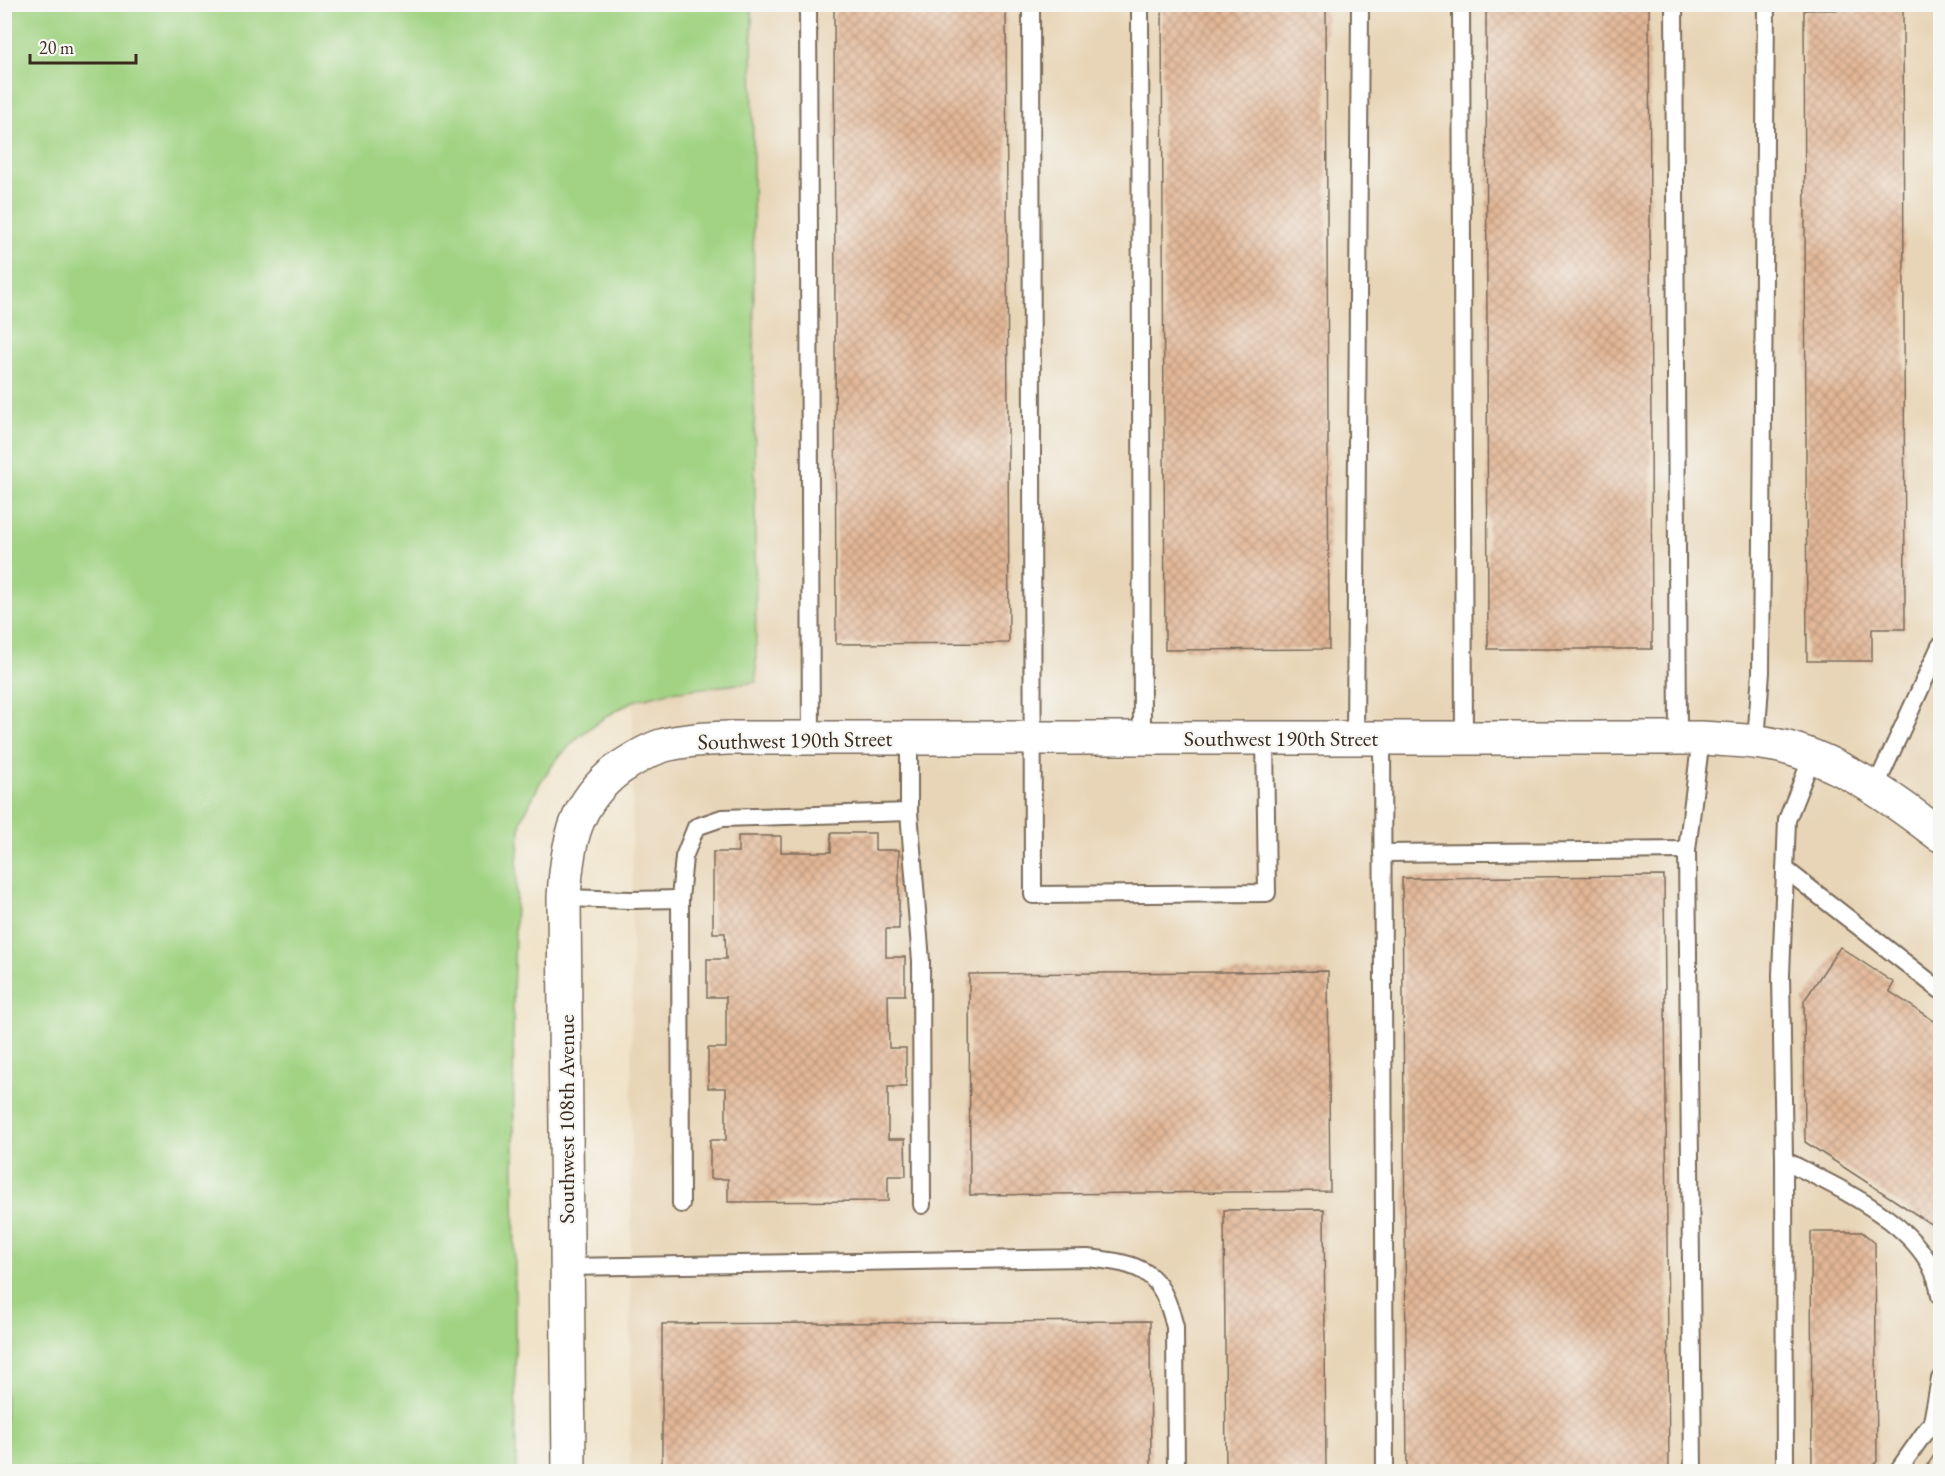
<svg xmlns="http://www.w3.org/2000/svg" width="1945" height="1476" font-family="'EB Garamond',serif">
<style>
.built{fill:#e8d5b7}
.grass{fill:#a1d383;stroke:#6e7e50;stroke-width:1.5}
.building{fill:url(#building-cross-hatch)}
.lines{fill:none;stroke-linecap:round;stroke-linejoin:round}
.service-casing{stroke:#7a6b5a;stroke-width:20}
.minor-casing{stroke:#7a6b5a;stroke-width:36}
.service{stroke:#fff;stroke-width:16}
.minor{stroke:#fff;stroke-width:33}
.labels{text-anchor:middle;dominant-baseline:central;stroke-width:4.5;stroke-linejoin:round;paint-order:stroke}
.street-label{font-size:22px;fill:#3b2a1e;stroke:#f6f6f2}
</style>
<defs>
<pattern id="building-cross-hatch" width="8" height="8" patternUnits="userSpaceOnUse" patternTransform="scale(1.5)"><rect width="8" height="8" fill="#e3b797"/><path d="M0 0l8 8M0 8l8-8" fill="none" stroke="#b9957b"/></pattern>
</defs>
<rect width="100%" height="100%" fill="#f6f6f2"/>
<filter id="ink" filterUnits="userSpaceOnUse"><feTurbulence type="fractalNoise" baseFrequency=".0167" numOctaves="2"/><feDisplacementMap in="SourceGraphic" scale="12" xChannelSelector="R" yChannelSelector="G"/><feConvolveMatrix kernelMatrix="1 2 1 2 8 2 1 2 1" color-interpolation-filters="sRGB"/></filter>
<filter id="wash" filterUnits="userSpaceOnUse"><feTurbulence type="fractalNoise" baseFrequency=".008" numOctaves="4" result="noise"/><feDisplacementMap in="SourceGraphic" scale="24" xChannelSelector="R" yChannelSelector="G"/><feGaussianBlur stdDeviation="1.35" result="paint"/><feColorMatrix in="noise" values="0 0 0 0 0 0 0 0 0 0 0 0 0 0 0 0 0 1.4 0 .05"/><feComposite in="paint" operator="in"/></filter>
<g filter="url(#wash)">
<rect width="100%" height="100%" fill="#f0e3c9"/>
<!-- built -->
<path class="built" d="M752,5H1940V1471L630,1472L633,701L669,692L756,681Z"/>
<!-- grass -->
<path class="grass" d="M5,4L752,5L756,682L669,692L633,701L604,718L578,737L557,759L541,781L521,821L517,864L513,996L516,1471H5Z"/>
<g id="blocks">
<!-- building -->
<g class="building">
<path d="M834,4H1006L1009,643L836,644Z"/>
<path d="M1162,5H1326L1329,649L1165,650Z"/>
<path d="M1486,5H1649L1652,649H1488Z"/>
<path d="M1903,9L1905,629H1872V661H1807L1804,10Z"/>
<path d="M831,833H875V850H899V929H886V957H905V995H888L889,1048H906V1087H888V1139H905L906,1176H888V1201L728,1202V1179H710V1140H726V1088H708V1048H726V997H707V959H726L725,933H713V852H738V836H781V852H831Z"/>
<path d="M1664,876L1669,1472H1407L1402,878Z"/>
<path d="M1840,947L1894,983L1889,991L1940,1025V1230L1805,1142L1804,1001Z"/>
<path d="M1328,971L1330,1191L970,1195L969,974Z"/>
<path d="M1324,1209L1326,1472H1226L1224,1210Z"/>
<path d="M1811,1232H1862L1875,1243L1877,1461L1868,1472H1812Z"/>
<path d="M1150,1321L1151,1472H662V1324Z"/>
<path d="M1940,1446V1472H1923Z"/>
</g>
</g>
</g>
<g filter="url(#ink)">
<use href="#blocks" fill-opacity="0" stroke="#7a6b5a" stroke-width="1.5"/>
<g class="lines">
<!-- service casing -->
<g class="service-casing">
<g id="service">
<path d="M808,4L811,738"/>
<path d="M1031,4L1033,895L1267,893L1265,738"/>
<path d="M1140,4L1142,738"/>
<path d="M1461,4L1464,738"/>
<path d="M1674,4L1678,737"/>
<path d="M909,738V812L921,961L922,1205"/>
<path d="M1355,738L1360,4"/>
<path d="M1382,738L1385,1472"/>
<path d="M1756,742L1761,672L1766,4"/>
<path d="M1875,788L1940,646"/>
<path d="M1382,853L1687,850"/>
<path d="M1785,869L1940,990"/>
<path d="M564,898L631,900L680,899"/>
<path d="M1784,1160C1838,1188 1933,1228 1940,1296"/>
<path d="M681,1204L680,899L684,857L696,827L722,818L909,812"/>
<path d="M567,1267L1087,1258C1143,1264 1161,1270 1175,1327L1176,1472"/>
<path d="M1693,1472L1687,850L1701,738"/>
<path d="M1785,1472L1784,1160L1781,975L1787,820L1812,757"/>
<path d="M1897,1472L1932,1422L1940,1379"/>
</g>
</g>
<!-- minor casing -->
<g class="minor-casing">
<path id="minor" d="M569,1472L564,898C567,844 574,802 620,768C632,760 646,751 661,746C683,740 707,739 729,738H1701C1728,740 1757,740 1784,747C1843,763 1893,799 1940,835"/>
</g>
<!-- service -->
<use href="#service" class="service"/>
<!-- minor -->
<use href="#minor" class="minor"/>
</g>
</g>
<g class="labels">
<!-- street labels -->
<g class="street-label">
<text x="1281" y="738">Southwest 190th Street</text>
<text transform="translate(795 740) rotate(-1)">Southwest 190th Street</text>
<text transform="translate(566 1119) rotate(-90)">Southwest 108th Avenue</text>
</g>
</g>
<!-- margin -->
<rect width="1945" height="1476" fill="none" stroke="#f6f6f2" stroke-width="24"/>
<!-- scale -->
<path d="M30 54v9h106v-9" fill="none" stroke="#3b2a1e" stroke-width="3"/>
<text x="39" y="54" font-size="18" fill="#3b2a1e" stroke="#f6f6f2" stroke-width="4.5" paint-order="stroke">20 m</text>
</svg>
